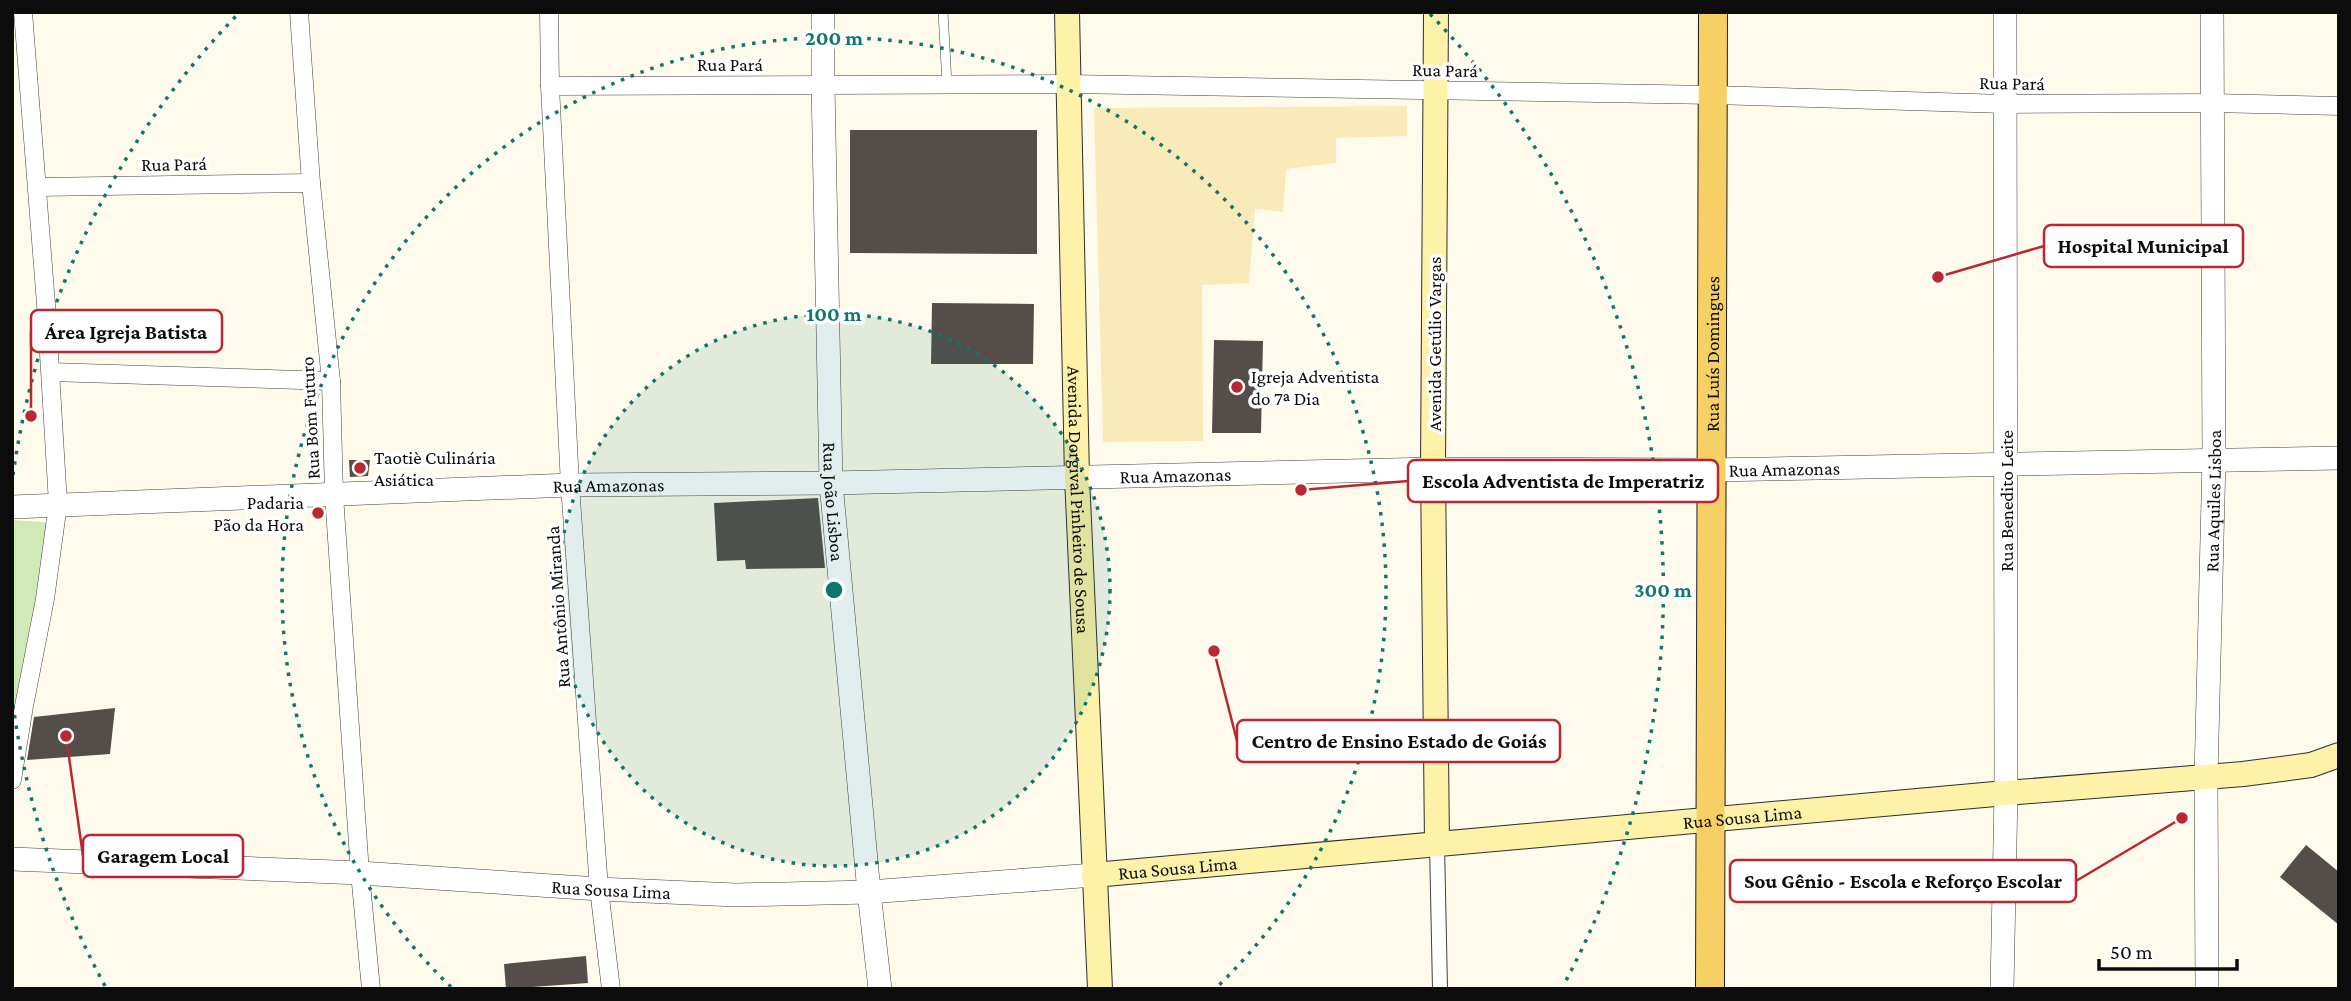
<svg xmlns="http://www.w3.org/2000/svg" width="2351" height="1001" font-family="'Crimson Pro',serif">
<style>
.green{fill:#d1e8b7}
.sand{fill:#f9eaba}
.building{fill:#554d49}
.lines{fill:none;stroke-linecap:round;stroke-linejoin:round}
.service-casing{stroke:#3f3f3f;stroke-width:10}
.pedestrian-casing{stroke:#3f3f3f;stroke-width:16}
.minor-casing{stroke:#3f3f3f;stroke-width:19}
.tertiary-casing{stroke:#3f3f3f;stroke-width:24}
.secondary-casing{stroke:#2e2e2e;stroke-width:26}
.primary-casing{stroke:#1d1d1d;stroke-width:30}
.service{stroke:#fff;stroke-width:9}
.pedestrian{stroke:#fff;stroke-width:14}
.minor{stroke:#fff;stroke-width:18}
.tertiary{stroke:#fff;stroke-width:23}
.secondary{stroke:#fdf2a8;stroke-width:24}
.primary{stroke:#f6cf65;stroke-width:28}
.ring{fill:none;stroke:#0f766e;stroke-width:3.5;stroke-dasharray:3.5 7}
.poi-dot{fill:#ba2732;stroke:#fff;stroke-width:2.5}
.labels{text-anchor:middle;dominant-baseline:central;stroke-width:7;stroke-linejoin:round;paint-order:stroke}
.street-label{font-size:19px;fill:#0c0c0c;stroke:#fff}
.poi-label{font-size:19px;fill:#0c0c0c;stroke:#fff;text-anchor:start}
.centre{fill:#0f766e;stroke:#fff;stroke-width:3.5}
.ring-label{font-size:21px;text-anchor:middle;font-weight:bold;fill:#0f766e;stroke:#fff;stroke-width:7;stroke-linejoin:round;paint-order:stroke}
.leader{fill:none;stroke:#ba2732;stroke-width:2.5}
.callout-dot{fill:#ba2732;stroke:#fff;stroke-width:2.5}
.callout{fill:#fff;stroke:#ba2732;stroke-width:2.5}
.callout-label{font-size:21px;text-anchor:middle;font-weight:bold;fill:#0c0c0c}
</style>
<rect width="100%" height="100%" fill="#fffbec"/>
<!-- green -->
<path class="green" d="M12,520L57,523L12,782Z"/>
<!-- sand -->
<path class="sand" d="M1407,106V136L1336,138V163L1286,169L1283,212L1255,209L1249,283L1202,285L1203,441L1103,442L1094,108Z"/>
<!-- building -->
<g class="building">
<path d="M850,130H1037V254L850,253Z"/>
<path d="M932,303L1034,304L1033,364H931Z"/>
<path d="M1214,340L1263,341L1261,433H1212Z"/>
<path d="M349,460H370L368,476L350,477Z"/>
<path d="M818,498L825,568L746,569L745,560L717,561L714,503Z"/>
<path d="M115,708L110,754L27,760L34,717Z"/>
<path d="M2306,845L2339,872V925L2280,877Z"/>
<path d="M586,956L588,983L506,989L504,964Z"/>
</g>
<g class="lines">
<!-- service casing -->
<g class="service-casing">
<path id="service" d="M943,12L947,84"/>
</g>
<!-- pedestrian casing -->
<g class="pedestrian-casing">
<path id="pedestrian" d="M1437,844L1440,989"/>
</g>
<!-- minor casing -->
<g class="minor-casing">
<g id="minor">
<path d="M299,12L311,183L331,381L334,495L360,873L371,989"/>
<path d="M549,12L550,86L570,485L599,889L611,989"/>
<path d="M550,86L1068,84L1714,95L2005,104L2211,103L2339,106"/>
<path d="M38,187L311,183"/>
<path d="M51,372L331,381"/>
<path d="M12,780L24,706L45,599L58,504L46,304L23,12"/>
</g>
</g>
<!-- tertiary casing -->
<g class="tertiary-casing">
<g id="tertiary">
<path id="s1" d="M823,12V84L831,483L869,892L880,989"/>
<path id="s2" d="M12,507L570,485L831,483L1433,469L1710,470L2339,458"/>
<path id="s3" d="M12,859L360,873L599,889L736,895L869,892L1094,875"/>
<path d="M2002,989L2006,793L2005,12"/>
<path id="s4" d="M2207,989L2206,777L2214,459L2212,12"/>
</g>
</g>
<!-- secondary casing -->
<g class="secondary-casing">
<g id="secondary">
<path id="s5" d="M1067,12L1077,477L1100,989"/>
<path d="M1436,12L1433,469L1437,844"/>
<path id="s6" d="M1094,875L2006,793L2243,774L2311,765L2339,755"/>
</g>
</g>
<!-- primary casing -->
<g class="primary-casing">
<g id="primary">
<path id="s7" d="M1710,989L1713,12"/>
</g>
</g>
<!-- service -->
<use href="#service" class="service"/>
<!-- pedestrian -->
<use href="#pedestrian" class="pedestrian"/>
<!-- minor -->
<use href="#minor" class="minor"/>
<!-- tertiary -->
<use href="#tertiary" class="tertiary"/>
<!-- secondary -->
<use href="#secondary" class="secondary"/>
<!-- primary -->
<use href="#primary" class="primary"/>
</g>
<!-- distance rings -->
<circle cx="834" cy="590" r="276" fill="#0f766e" fill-opacity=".12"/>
<g class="ring">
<circle cx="834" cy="590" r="276"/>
<path d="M451 987A552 552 0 1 1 1217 987"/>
<path d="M105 986A829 829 0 0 1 13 705M13 475A829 829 0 0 1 238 14M1430 14A829 829 0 0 1 1563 986"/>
</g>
<!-- markers -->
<g class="poi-dot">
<circle cx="1237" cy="387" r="7"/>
<circle cx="360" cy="468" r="7"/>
<circle cx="318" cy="513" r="7"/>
</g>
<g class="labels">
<!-- street labels -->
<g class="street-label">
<text x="730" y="64">Rua Pará</text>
<text transform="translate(1445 70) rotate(1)">Rua Pará</text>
<text transform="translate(2012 83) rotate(1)">Rua Pará</text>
<text transform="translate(174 164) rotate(-1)">Rua Pará</text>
<text transform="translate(1434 344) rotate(-90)">Avenida Getúlio Vargas</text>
<text stroke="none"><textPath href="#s7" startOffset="635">Rua Luís Domingues</textPath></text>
<text transform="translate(310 418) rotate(-93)">Rua Bom Futuro</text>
<text stroke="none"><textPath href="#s2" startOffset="1773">Rua Amazonas</textPath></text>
<text stroke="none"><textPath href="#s2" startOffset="1164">Rua Amazonas</textPath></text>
<text stroke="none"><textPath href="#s2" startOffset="597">Rua Amazonas</textPath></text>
<text stroke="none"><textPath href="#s1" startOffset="490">Rua João Lisboa</textPath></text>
<text stroke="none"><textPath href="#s5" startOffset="488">Avenida Dorgival Pinheiro de Sousa</textPath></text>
<text transform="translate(2006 501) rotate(-90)">Rua Benedito Leite</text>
<text stroke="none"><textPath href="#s4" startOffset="488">Rua Aquiles Lisboa</textPath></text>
<text transform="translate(558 607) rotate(-94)">Rua Antônio Miranda</text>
<text stroke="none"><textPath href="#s6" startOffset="651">Rua Sousa Lima</textPath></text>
<text stroke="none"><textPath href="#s6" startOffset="84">Rua Sousa Lima</textPath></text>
<text stroke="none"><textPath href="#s3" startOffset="600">Rua Sousa Lima</textPath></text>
</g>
<!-- poi labels -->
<g class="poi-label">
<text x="1251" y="376">Igreja Adventista<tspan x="1251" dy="22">do 7ª Dia</tspan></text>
<text x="374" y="457">Taotiè Culinária<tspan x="374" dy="22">Asiática</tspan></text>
<text x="304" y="502" text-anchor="end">Padaria<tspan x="304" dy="22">Pão da Hora</tspan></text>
</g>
</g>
<circle cx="834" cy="590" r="10" class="centre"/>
<g class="ring-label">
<text x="834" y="45">200 m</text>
<text x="834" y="321">100 m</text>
<text x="1663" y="597">300 m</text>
</g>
<!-- callouts -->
<path class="leader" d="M1938 277L2044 246M31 416L31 331M1301 490L1408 481M1214 651L1237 741M66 736L83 856M2182 818L2076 881"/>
<g class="callout-dot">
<circle cx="1938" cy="277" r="7"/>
<circle cx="31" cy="416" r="7"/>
<circle cx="1301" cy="490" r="7"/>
<circle cx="1214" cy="651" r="7"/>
<circle cx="66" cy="736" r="7"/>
<circle cx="2182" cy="818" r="7"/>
</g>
<g class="callout">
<rect x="2044" y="225" width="199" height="42" rx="7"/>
<rect x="31" y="310" width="191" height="42" rx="7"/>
<rect x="1408" y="460" width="310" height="42" rx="7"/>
<rect x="1237" y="720" width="323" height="42" rx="7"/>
<rect x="83" y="835" width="160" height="42" rx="7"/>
<rect x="1730" y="860" width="346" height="42" rx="7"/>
</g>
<g class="callout-label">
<text x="2143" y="253">Hospital Municipal</text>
<text x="126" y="339">Área Igreja Batista</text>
<text x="1563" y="488">Escola Adventista de Imperatriz</text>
<text x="1399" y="748">Centro de Ensino Estado de Goiás</text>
<text x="163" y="863">Garagem Local</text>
<text x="1903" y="888">Sou Gênio - Escola e Reforço Escolar</text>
</g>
<!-- border -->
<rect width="2351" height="1001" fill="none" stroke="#0c0c0c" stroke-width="28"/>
<!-- scale -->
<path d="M2099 959v10h138v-10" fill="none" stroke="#0c0c0c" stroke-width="3.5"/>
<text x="2110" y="959" font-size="21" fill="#0c0c0c" stroke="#ffffff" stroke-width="5" paint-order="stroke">50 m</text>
</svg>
